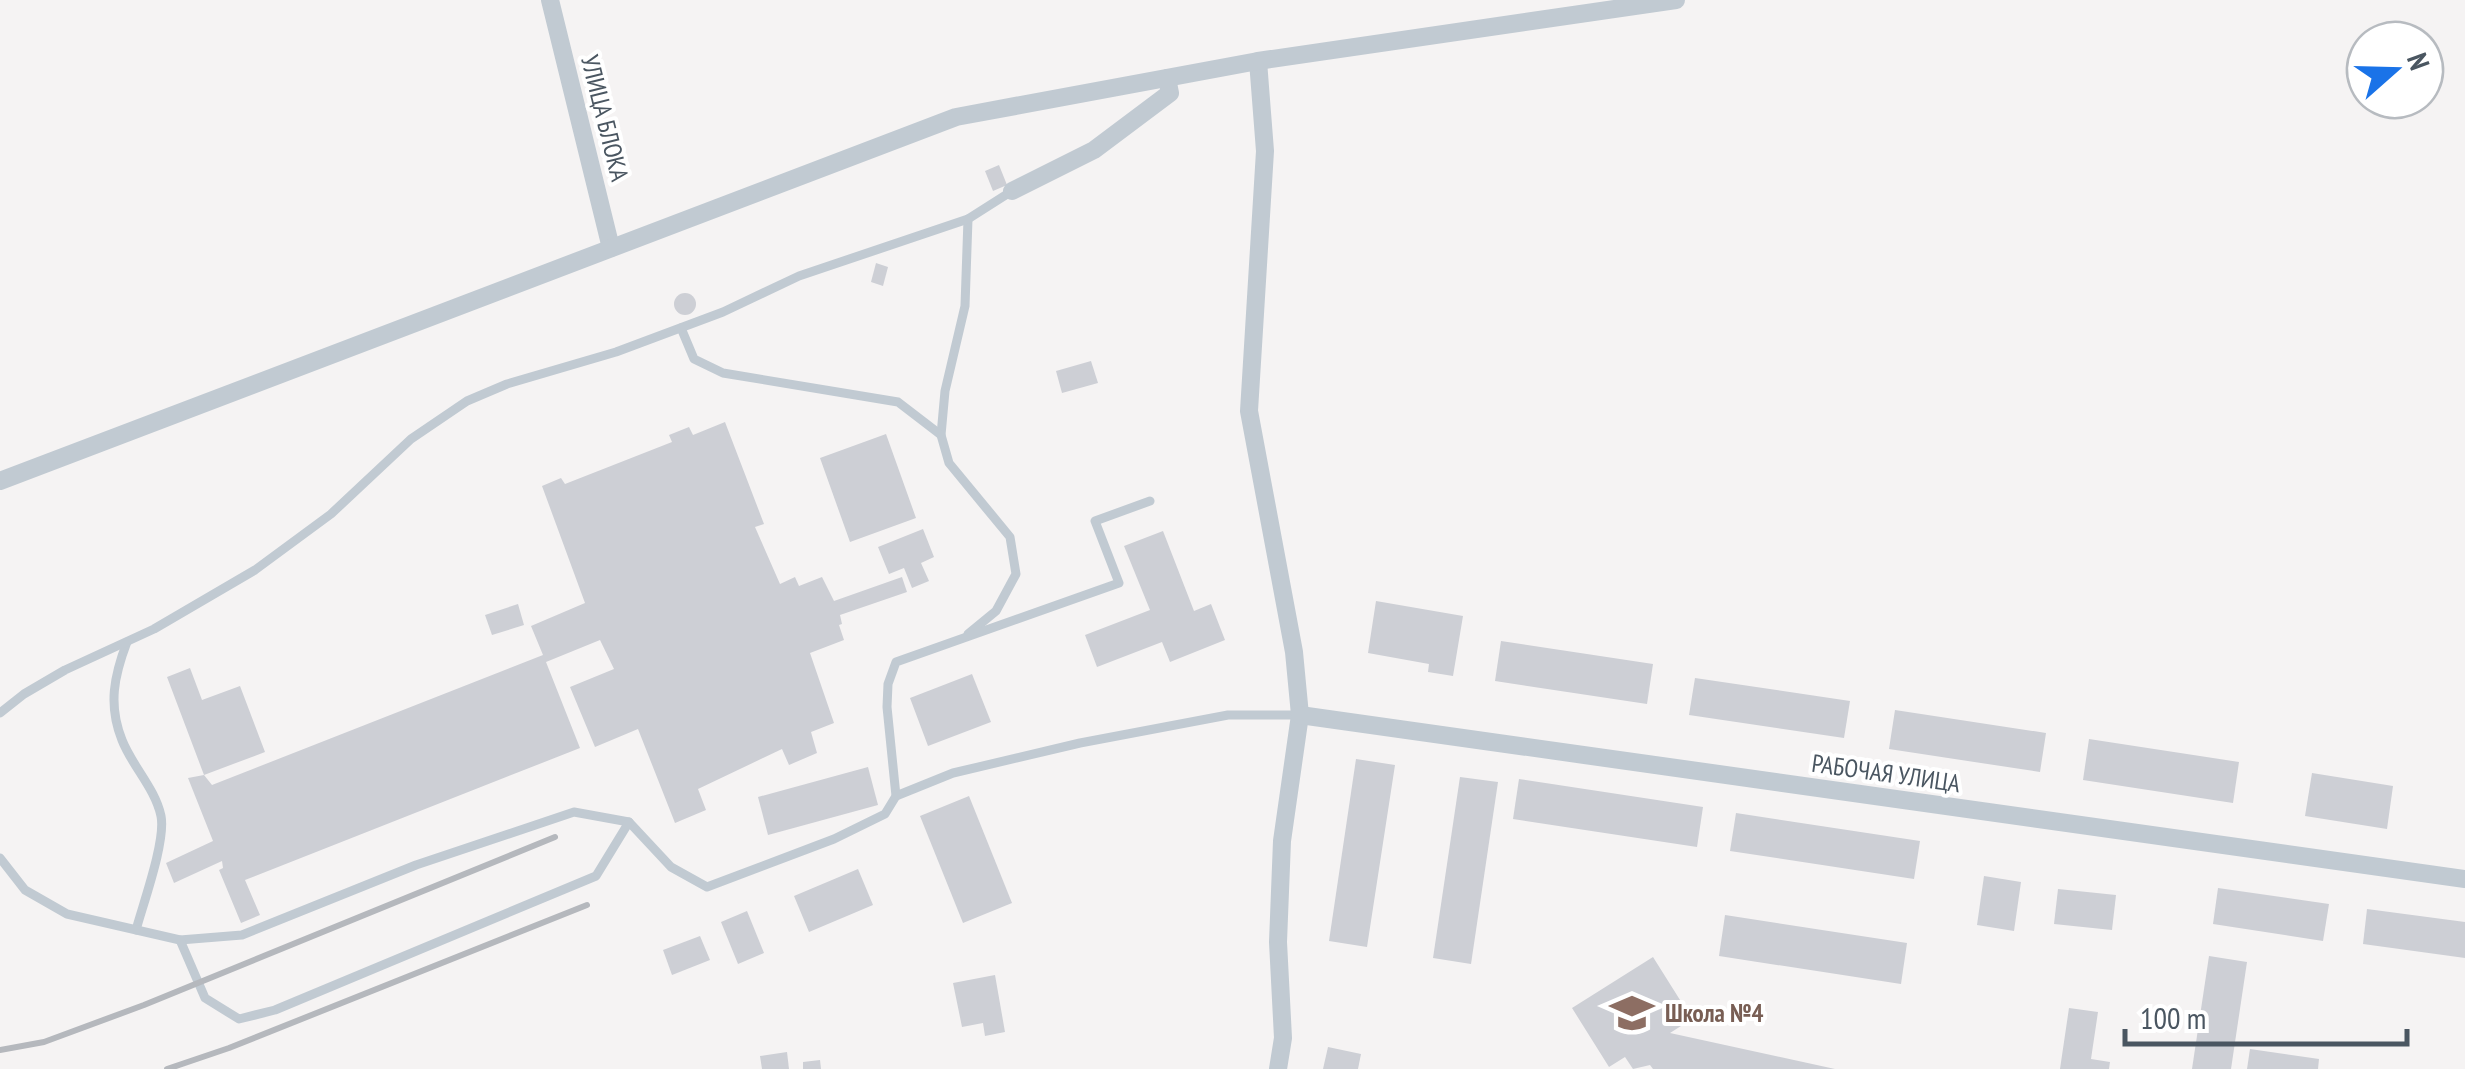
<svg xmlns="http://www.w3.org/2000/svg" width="2465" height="1069" font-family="'PT Sans Narrow',sans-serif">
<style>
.building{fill:#cdcfd5}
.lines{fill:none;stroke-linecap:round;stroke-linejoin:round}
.lane{stroke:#c1cad2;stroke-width:9}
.street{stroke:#c1cad2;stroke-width:18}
.rail{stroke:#b5b8bd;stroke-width:6}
.labels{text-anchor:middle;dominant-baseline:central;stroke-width:8;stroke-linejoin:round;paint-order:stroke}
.street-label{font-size:25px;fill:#4a5661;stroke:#fff}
.education-label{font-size:25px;font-weight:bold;fill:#785e54;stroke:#fff;text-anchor:start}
</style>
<rect width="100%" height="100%" fill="#f5f3f3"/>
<!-- building -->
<g class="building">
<path d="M999,165L1007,185L993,191L985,171Z"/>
<path d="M876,263L888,267L883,286L871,282Z"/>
<circle cx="685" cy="304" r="11"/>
<path d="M1091,361L1098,383L1062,393L1056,371Z"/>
<path d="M725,422L764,524L755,527L780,584L795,577L799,586L822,577L834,601L902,577L907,592L840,615L842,624L839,625L844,640L810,653L834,723L811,732L817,753L789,765L782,749L698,789L706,810L675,823L638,729L595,747L570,687L614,669L600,640L546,662L580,748L245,880L260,915L241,923L219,870L223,868L222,861L174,883L166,863L213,841L188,778L204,775L212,785L543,655L531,626L585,603L542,486L561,478L565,484L672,442L669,435L689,427L693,435Z"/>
<path d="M886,434L916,518L850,542L820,458Z"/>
<path d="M923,529L934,557L921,563L929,581L912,588L904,568L889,574L878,547Z"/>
<path d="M1163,531L1194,611L1211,604L1225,640L1170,662L1162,642L1097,667L1085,635L1150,610L1124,546Z"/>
<path d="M1376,601L1463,616L1453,676L1428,672L1429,664L1368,653Z"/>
<path d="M518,604L524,625L492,635L485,615Z"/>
<path d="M1501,641L1653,664L1647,704L1495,681Z"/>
<path d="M190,668L202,700L240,686L265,752L204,775L167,677Z"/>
<path d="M972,674L991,722L928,746L910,698Z"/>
<path d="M1695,678L1850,701L1844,738L1689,715Z"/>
<path d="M1895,710L2046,733L2040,772L1889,749Z"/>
<path d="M2089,739L2239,762L2233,803L2083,780Z"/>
<path d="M1356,759L1395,765L1367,947L1329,941Z"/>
<path d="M868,767L878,805L768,835L758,797Z"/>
<path d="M2312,773L2393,786L2387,829L2305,816Z"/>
<path d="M1460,777L1498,782L1471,964L1433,958Z"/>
<path d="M1519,779L1703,807L1697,847L1513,819Z"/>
<path d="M969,796L1012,903L963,923L920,816Z"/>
<path d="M1736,813L1920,841L1914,879L1730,851Z"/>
<path d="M858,869L873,905L809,932L794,896Z"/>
<path d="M1984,876L2021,882L2014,931L1977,925Z"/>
<path d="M2218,888L2329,904L2323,941L2213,924Z"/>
<path d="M2058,889L2116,895L2112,930L2054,924Z"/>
<path d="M2367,909L2465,922V958L2363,944Z"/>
<path d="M747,911L764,953L738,964L721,922Z"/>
<path d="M1725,915L1907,943L1901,984L1719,956Z"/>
<path d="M700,936L710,960L672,975L663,950Z"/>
<path d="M2209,956L2247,962L2231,1069H2192Z"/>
<path d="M1653,957L1692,1019L1670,1033L1835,1069H1653L1650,1065L1633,1069L1625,1057L1609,1067L1572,1008Z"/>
<path d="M995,975L1005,1032L985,1036L983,1023L962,1027L953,983Z"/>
<path d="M2069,1008L2098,1012L2091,1059L2110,1062L2109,1069H2060Z"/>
<path d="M1328,1047L1361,1054L1358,1069H1323Z"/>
<path d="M2250,1049L2319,1059L2318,1069H2247Z"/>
<path d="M787,1052L789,1069H762L760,1056Z"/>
<path d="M820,1060L821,1069H803V1062Z"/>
</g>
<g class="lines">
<!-- lane -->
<g class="lane">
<path d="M968,219L965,306L945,391L941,435L949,463L1010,537L1016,574L996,611L968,634"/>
<path d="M681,328L694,359L723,373L898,402L941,435"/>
<path d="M127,642C114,676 108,705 122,740C132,766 155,788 161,816C166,841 143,904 136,930"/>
<path d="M0,713L24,694L65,670L154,629L255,570L331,514L411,439L467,401L507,384L616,352L723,312L799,276L968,219L1012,191"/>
<path d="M896,796L953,773L1080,743L1228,715H1300"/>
<path d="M0,858L25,890L67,914L180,940L242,935L416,865L574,812L629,822L671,867L707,887L834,839L885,814L896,796L887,707L888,684L896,662L1119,583L1095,521L1150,501"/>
<path d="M180,940L205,998L239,1019L275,1010L596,876L629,822"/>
</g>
<!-- street -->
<g class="street">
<path d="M550,0L611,248"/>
<path d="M1258,61L1265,151L1249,411L1294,652L1300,715L1282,841L1278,942L1283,1038L1278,1069"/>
<path d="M1012,191L1094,150L1170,93L1167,78"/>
<path d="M0,481L956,117L1258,61L1676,0"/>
<path d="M1300,715L2465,879"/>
</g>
<!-- rail -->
<g class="rail">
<path d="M0,1050L44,1042L144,1005L555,837"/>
<path d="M167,1069L229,1048L587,905"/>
</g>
</g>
<!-- icons -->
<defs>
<g id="school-bare" transform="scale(3.45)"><path d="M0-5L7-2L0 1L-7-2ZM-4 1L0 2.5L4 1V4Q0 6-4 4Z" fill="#8d6e63" stroke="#fff" stroke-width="2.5" paint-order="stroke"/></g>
</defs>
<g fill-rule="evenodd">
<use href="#school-bare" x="1632" y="1013"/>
</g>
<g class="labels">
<!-- street labels -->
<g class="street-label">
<text transform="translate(605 118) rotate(76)">УЛИЦА БЛОКА</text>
<text transform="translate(1886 773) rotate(8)">РАБОЧАЯ УЛИЦА</text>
</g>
<!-- education labels -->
<g class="education-label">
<text x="1665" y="1013">Школа №4</text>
</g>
</g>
<!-- north arrow -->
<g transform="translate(2395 70) rotate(70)"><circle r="48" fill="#ffffff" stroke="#b7bbc0" stroke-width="2.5"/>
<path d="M0-8L18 38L0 25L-18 38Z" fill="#1a73e8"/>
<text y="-15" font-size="28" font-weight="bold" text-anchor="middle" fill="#4a5661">N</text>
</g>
<!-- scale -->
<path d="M2125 1029v15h282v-15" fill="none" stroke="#4a5661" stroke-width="5"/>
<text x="2140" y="1029" font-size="30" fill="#4a5661" stroke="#ffffff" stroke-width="8" paint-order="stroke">100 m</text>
</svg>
